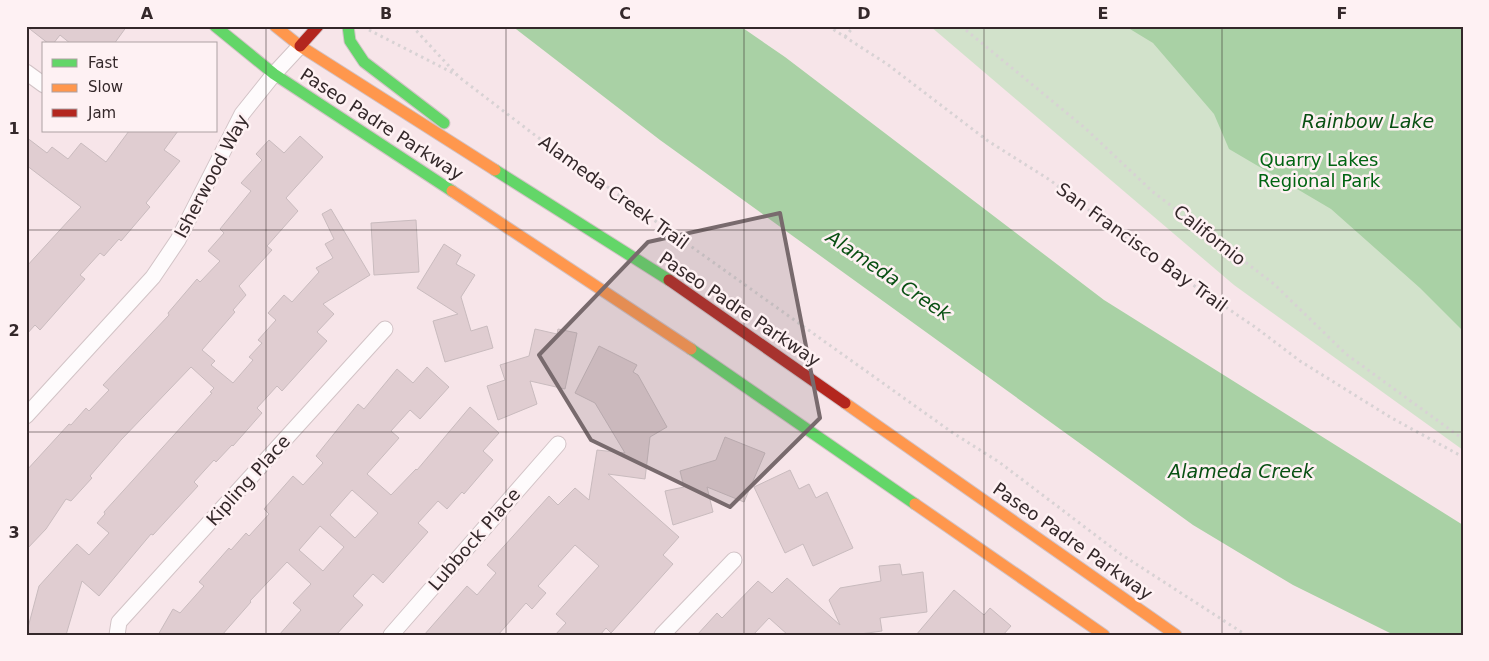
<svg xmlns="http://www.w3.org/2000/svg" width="1489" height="661" font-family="'DejaVu Sans',sans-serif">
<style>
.green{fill:#d2e2cb}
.water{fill:#a9d1a5}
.building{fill:#e0cdd1;stroke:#c9bbbe;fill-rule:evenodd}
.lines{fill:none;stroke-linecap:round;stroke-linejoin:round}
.street-casing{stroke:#d2c3c6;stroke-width:17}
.fast-casing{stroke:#d2c3c6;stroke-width:13}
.slow-casing{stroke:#d2c3c6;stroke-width:13}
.jam-casing{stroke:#d2c3c6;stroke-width:13}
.path{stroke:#d8d2d4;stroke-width:3;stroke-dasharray:2.5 4;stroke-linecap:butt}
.street{stroke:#fefbfc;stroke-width:15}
.fast{stroke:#63d668;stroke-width:11}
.slow{stroke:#ff974d;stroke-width:11}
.jam{stroke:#b3261e;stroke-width:11}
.marked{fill:#786a6d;fill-opacity:0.2;stroke:#786a6d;stroke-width:4;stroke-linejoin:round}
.grid{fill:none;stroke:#34282a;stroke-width:1;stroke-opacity:0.55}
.labels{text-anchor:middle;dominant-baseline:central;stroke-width:5;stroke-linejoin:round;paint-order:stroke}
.street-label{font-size:18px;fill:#34282a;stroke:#fef1f3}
.park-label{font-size:18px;fill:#006412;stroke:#fef1f3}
.water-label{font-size:19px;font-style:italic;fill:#095013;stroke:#fef1f3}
.neatline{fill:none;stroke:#34282a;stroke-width:2}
.grid-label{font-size:16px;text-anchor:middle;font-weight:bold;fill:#34282a}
</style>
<rect width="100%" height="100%" fill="#f7e5e9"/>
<!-- green -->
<path class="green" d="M930,26H1463V450L1234,285Z"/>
<!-- water -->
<g class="water">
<path d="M512,26H740L785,57L1104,300L1463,525V635H1394L1293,585L1193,525L660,140Z"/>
<path d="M1125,26H1463V331L1420,288L1331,209L1229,149L1214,114L1153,43Z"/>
</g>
<!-- building -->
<g class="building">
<path d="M26,26H127L114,44H71L60,35L53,44H49Z"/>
<path d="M129,131H178L164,150L180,161L146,203L150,207L121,241L119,239L104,256L100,253L80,275L85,279L40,330L35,325L26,335V267L81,207L26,165V137L47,153L52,147L68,159L81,143L106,162Z"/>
<path d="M300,136L323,157L286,198L298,211L267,246L272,250L239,286L246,295L233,310L235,312L202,350L215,361L211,365L233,383L253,360L249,357L262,343L258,340L276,320L268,313L284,295L292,302L319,272L316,268L333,258L325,244L334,239L322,214L331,209L370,275L323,304L334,314L317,332L327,341L282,391L277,386L257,408L262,413L233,446L232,445L216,462L214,460L194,482L198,486L153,535L151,534L99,596L82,581L66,635H26L39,586L77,544L89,555L109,533L97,523L105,514L104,512L212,393L210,392L214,388L191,367L121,440L90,476L92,478L71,501L66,499L46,529L26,550V471L69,424L71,425L86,408L89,411L109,390L103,385L169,315L168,313L197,279L200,282L220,261L208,251L224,233L220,229L251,191L241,183L262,160L256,154L269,140L284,153Z"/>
<path d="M416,220L419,272L374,275L371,223Z"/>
<path d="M444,244L461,255L456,264L475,275L461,297L471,331L487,326L493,348L445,362L433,321L458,314L417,288Z"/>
<path d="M535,329L557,334L558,329L577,333L565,389L530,381L537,404L498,420L487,386L505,380L500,365L529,356Z"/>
<path d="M599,346L637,365L633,372L638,375L667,427L650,437L645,479L608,474L679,537L663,555L673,564L611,633L606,628L600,635H555L566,623L556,614L599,566L575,545L538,586L546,593L532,609L526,603L498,635H424L467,586L477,595L496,573L487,565L549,496L558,505L575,488L589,500L597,450L625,453L595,403L575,393Z"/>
<path d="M427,367L449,387L420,419L410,410L391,431L399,438L367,474L391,495L416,469L417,470L470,407L499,433L483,451L493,460L464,494L462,492L447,509L438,501L418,523L428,532L383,583L373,574L353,596L363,605L336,635H279L301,610L293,603L311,584L287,562L250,601L251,602L222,635H158L173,609L180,613L204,586L199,582L229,548L231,550L246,533L249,536L269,514L264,509L293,476L303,485L323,463L316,456L358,404L364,409L397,369L413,383ZM352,490L378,513L355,538L330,515ZM320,526L344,547L323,571L299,550Z"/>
<path d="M725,437L765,453L744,502L707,487L713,512L673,525L665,491L684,487L680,471L716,460Z"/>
<path d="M790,470L799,489L809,484L816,498L827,492L853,548L813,566L803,544L785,553L754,487Z"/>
<path d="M900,564L902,575L923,572L927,612L880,618L882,631L853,635H788L769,618L753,635H697L717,613L722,618L758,581L772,593L787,578L840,625L829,600L840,588L881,581L879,566Z"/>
<path d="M954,590L984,615L990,608L1011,626L1003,635H916Z"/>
</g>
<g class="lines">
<!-- street casing -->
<g class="street-casing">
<g id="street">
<path d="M26,72L44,85"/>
<path d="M26,416L153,277L178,240L242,114L274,74L300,46"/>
<path d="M117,635L119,622L385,329"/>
<path d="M391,635L558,444"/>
<path d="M662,635L734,560"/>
</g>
</g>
<!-- fast casing -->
<g class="fast-casing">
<g id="fast">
<path d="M215,26L274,74L452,191"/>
<path d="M348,26L350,41L364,62L444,123"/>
<path d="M495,170L669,280"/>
<path d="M691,349L915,504"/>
</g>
</g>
<!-- slow casing -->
<g class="slow-casing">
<g id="slow">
<path d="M275,26L300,46L495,170"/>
<path d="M452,191L691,349"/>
<path d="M845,403L1176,635"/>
<path d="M915,504L1104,635"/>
</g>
</g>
<!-- jam casing -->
<g class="jam-casing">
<g id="jam">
<path d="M300,46L318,26"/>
<path d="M669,280L845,403"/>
</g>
</g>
<!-- path -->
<g class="path">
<path d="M412,26L459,77L536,136L953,433L999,462L1119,553L1246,635"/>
<path d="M828,26L887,64L988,141L1050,180L1134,245L1255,327L1300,361L1390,417L1463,457"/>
<path d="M961,26L1085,128L1153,192L1274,284L1346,354L1463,439"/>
<path d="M369,30L457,75"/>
<path d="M845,37L854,26"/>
</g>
<!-- street -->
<use href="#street" class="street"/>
<!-- fast -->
<use href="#fast" class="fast"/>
<!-- slow -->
<use href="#slow" class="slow"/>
<!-- jam -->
<use href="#jam" class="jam"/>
</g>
<!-- marked area -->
<path class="marked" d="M780,213L820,418L730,507L591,440L539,355L648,242Z"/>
<!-- grid -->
<path class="grid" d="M266,26V635M506,26V635M744,26V635M984,26V635M1222,26V635M26,230H1463M26,432H1463"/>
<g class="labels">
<!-- street labels -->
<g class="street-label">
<text transform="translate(382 124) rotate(33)">Paseo Padre Parkway</text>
<text transform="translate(211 176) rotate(-62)">Isherwood Way</text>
<text transform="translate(614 192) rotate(36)">Alameda Creek Trail</text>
<text transform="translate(1210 235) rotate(38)">Californio</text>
<text transform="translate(1142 247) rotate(36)">San Francisco Bay Trail</text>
<text transform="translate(740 309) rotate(34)">Paseo Padre Parkway</text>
<text transform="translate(248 480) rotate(-48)">Kipling Place</text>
<text transform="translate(474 539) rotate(-49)">Lubbock Place</text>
<text transform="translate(1073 541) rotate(35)">Paseo Padre Parkway</text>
</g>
<!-- park labels -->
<g class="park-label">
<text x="1319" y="159">Quarry Lakes<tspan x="1319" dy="21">Regional Park</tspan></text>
</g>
<!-- water labels -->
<g class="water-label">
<text x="1368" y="121">Rainbow Lake</text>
<text transform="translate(889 275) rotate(34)">Alameda Creek</text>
<text x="1241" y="471">Alameda Creek</text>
</g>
</g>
<!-- border -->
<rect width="1489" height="661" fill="none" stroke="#fef1f3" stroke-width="55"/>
<!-- legend -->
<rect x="42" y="42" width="175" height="90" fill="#fef1f3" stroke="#ada1a3"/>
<rect x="52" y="59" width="25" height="8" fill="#63d668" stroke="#ada1a3"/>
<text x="88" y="68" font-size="15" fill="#34282a">Fast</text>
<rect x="52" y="84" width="25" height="8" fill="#ff974d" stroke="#ada1a3"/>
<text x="88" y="92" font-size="15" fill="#34282a">Slow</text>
<rect x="52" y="109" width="25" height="8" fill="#b3261e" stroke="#ada1a3"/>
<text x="88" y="118" font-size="15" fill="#34282a">Jam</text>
<rect x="28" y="28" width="1434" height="606" class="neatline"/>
<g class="grid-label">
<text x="147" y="19">A</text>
<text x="386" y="19">B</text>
<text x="625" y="19">C</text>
<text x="864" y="19">D</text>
<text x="1103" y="19">E</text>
<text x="1342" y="19">F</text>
<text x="14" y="134">1</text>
<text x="14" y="336">2</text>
<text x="14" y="538">3</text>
</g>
</svg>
